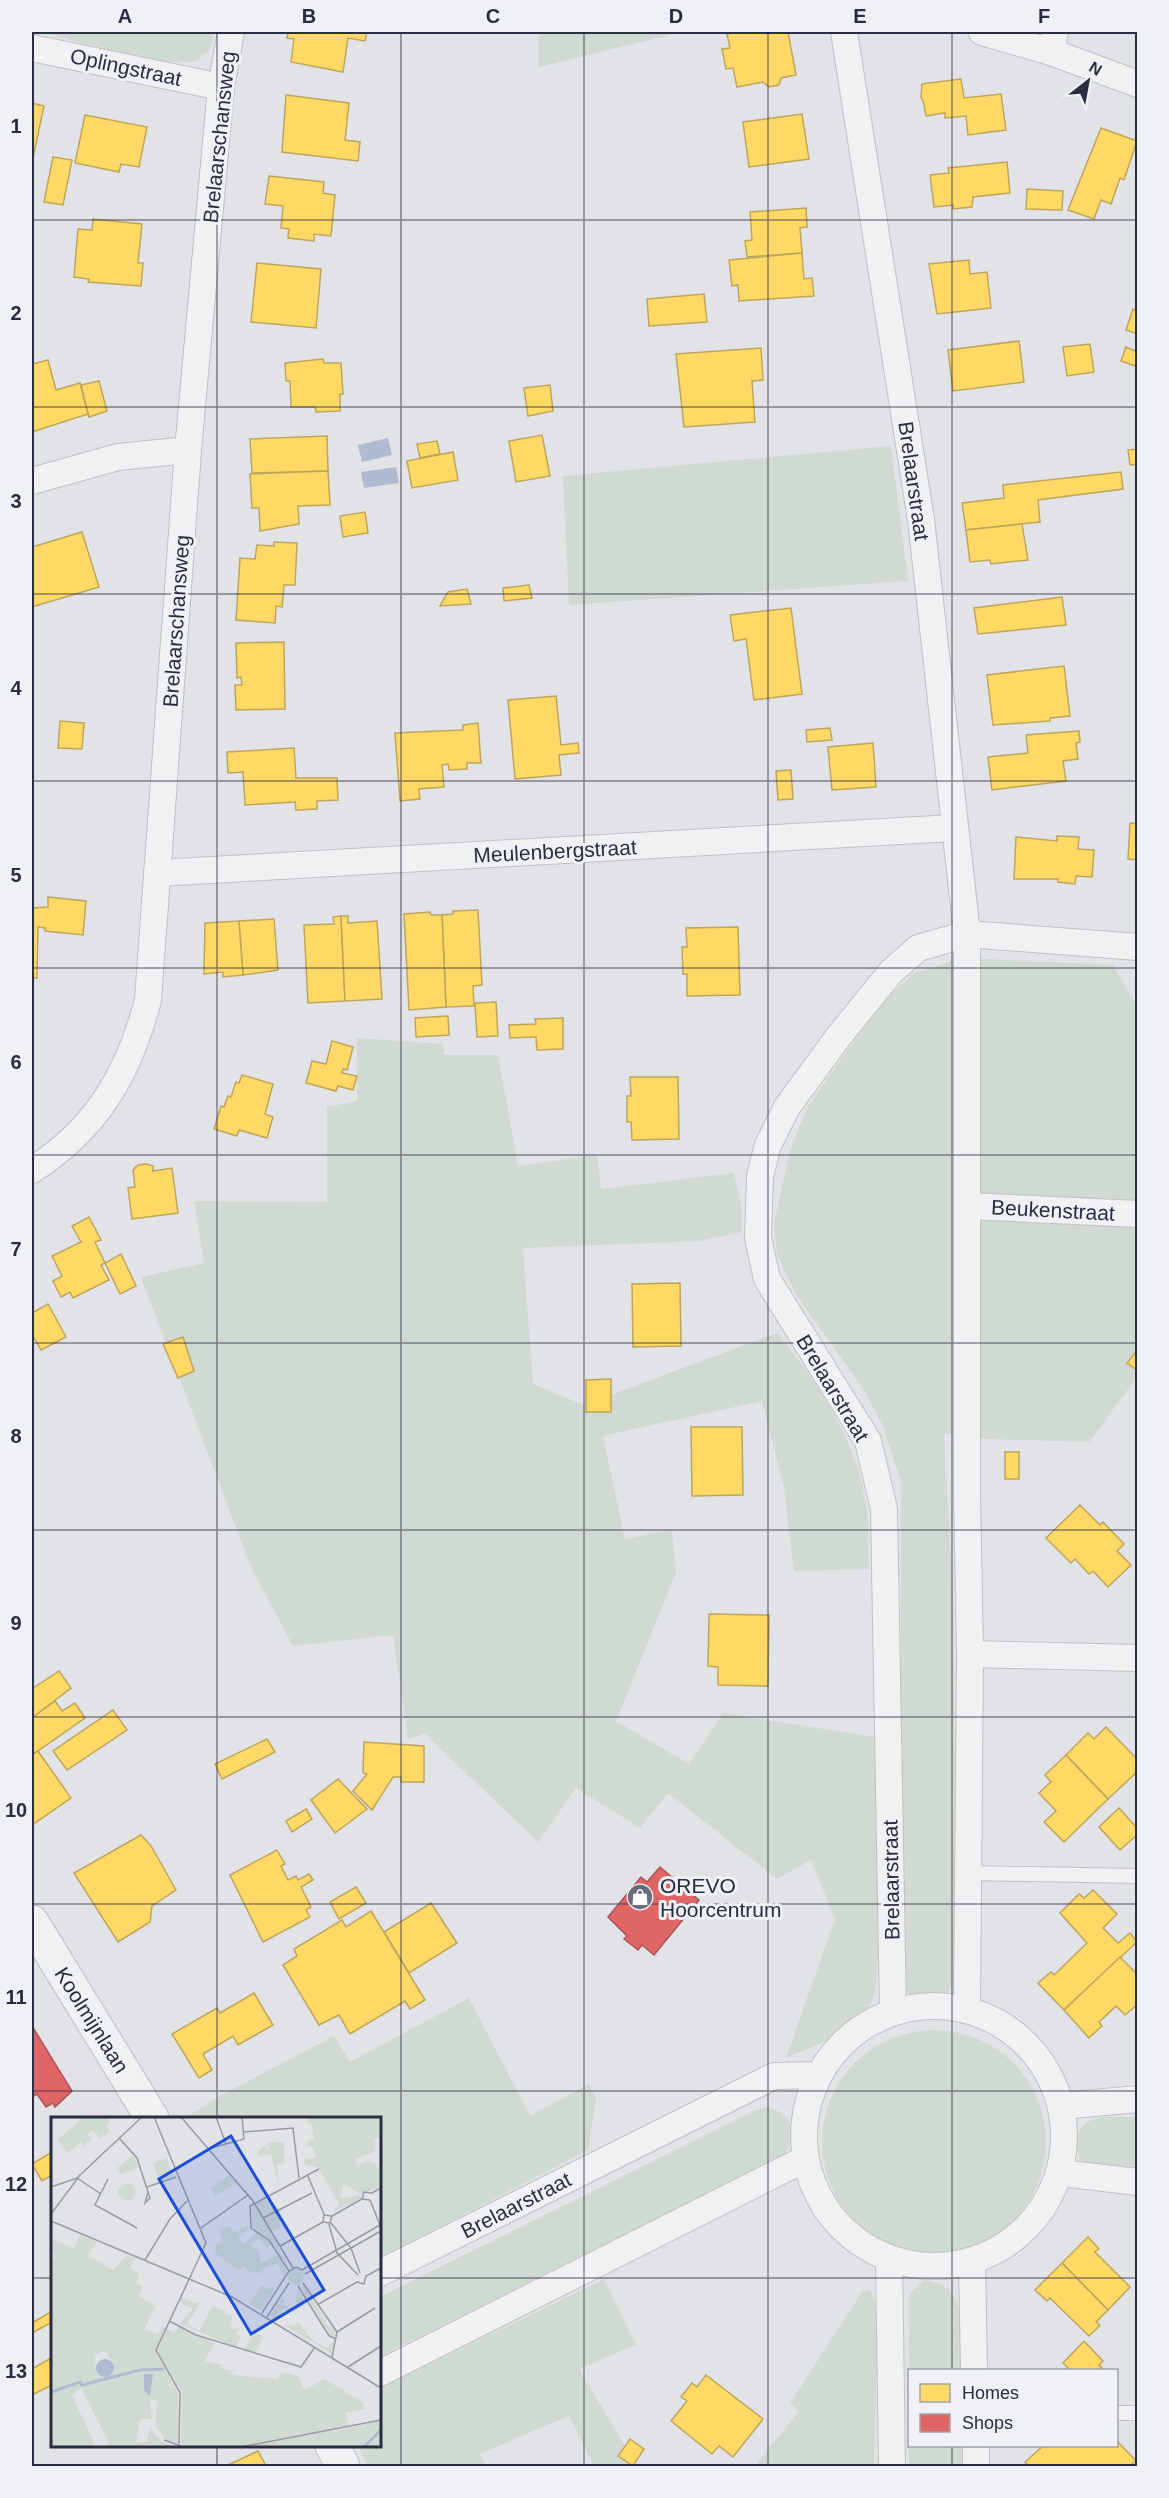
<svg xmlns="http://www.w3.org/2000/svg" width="1169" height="2498" font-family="Arial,sans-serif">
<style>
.green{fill:#d1dad2}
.water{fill:#b0bbd2}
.homes{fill:#ffd966;stroke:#bfa55b;stroke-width:1.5}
.shops{fill:#e06666;stroke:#a9555b;stroke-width:1.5}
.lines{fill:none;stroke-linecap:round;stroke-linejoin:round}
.service-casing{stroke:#c0c1c5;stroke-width:16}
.minor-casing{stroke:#c0c1c5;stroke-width:28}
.tertiary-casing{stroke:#c0c1c5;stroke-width:35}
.service{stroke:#f1f1f4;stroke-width:14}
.minor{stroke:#f1f1f4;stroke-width:26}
.tertiary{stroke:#f1f1f4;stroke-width:33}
.grid{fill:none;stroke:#292d40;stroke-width:1.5;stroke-opacity:0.55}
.labels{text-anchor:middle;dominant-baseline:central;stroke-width:6;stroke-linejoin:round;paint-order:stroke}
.street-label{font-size:21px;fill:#292d40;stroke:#eff1f6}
.poi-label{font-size:21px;fill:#292d40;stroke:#eff1f6;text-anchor:start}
.inset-river{fill:none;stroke:#b0bbd2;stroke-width:3}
.inset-road{fill:none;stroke:#989aa4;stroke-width:1.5}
.view{fill:#1d4ed8;fill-opacity:0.15;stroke:#1d4ed8;stroke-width:3}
.inset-edge{fill:none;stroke:#292d40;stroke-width:3}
.neatline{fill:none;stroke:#292d40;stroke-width:2}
.grid-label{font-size:20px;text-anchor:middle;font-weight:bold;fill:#292d40}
</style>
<rect width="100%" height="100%" fill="#e2e3e7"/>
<!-- green -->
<g class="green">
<path d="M39,32H214L211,49L195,62H158Z"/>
<path d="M538,32H682L539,67Z"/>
<path d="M891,446L908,581L569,605L563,476Z"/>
<path d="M962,958L1113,965L1137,1006V1377L1089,1442L987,1439L944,1433L953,1600L957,1976L943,2000C922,2005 911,2000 901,1982V1482L883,1426L864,1390L795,1293L777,1255L774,1223L790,1150L807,1108L841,1059L888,996L915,973Z"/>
<path d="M357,1038L443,1044L444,1055H498L518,1166L597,1155L601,1189L734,1173L741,1205L742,1232L700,1241L523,1248L533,1384L584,1405L777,1333C817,1381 857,1441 866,1504C869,1525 868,1548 869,1569L794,1571L784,1488L762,1401L603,1436L625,1539L672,1530L676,1572L616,1721L689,1764L723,1713L875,1737C878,1812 886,1890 878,1965C876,1978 876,1994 870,2005C854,2034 814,2045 786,2058L835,1919L811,1860L777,1879L668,1793L640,1828L576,1788L538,1842L425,1734L408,1739L393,1635L293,1646L251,1567L141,1277L204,1263L194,1201L327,1202V1107L357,1101Z"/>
<path d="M469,1998L530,2116L589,2084L596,2100L588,2150L380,2258V2118H185L220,2096L334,2036L350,2062Z"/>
<circle cx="934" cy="2142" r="112"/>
<path d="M767,2107L780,2112L792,2124L793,2137L784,2156L380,2356V2297L754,2111Z"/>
<path d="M1103,2117H1137V2173C1124,2172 1102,2175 1090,2169C1073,2160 1072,2131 1089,2121C1093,2119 1099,2118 1103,2117Z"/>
<path d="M604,2279L636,2345L579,2369L637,2466H594L569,2416L480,2454L486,2466H368L358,2446H380V2388Z"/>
<path d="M924,2280C971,2283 960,2337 961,2370H910V2446H962V2466H909V2294Z"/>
<path d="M870,2290L878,2308L874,2466H755L799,2411L790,2403L862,2292Z"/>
</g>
<!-- water -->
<g class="water">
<path d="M388,438L392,455L362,462L358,445Z"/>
<path d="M396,467L399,483L364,488L361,472Z"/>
</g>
<!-- homes -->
<g class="homes">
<path d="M288,32H367L365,41L348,38L343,72L291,62L294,39L287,38Z"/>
<path d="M740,32H788L796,75L781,78L779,85L769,87L763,82L737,87L733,68L726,69L722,49L730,48L727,34Z"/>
<path d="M961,79L964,98L1001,94L1006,130L968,135L966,116L945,118V113L926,116L923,100L921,98L922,84Z"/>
<path d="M286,95L349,103L345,140L360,142L358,161L282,152Z"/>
<path d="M32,103L44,106L32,163Z"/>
<path d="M802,114L809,159L749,167L743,122Z"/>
<path d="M85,115L147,127L139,167L121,164L119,172L75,163Z"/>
<path d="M1101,128L1137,141L1124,180L1120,178L1111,204L1101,200L1094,219L1068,210Z"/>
<path d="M53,157L72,160L63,205L44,202Z"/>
<path d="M1007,162L1010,193L973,197L972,207L953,209V205L934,207L930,175L949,173L948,168Z"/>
<path d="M269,176L324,182L323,193L335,195L331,236L314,234V241L288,238L289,229L281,228L283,206L265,204Z"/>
<path d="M1027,189L1063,191L1062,210L1026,209Z"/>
<path d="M806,208L807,227L800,228L802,253L747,257L745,241L752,240L750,212Z"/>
<path d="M93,219L142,224L138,263H143L141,286L88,282L89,279L74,277L78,229L92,230Z"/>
<path d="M802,253L804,279L812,278L814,296L739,301L738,285L732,286L729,260Z"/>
<path d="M969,260L970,274L987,272L991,308L937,314L929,264Z"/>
<path d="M257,263L321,269L316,328L251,322Z"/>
<path d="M704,294L707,322L649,326L647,299Z"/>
<path d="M1133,309L1138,311V334L1126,330Z"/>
<path d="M1019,341L1024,382L953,391L948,350Z"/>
<path d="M1090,344L1094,372L1067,376L1063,347Z"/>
<path d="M1126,347L1138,352V367L1121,361Z"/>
<path d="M761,348L763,380L752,381L755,422L684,427L676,354Z"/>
<path d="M323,359L324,363H341L343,394H340V411L316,412L315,407H291L290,381H286L285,363Z"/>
<path d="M48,360L56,390L80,383L88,414L32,432V364Z"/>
<path d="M99,381L107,411L89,417L81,385Z"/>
<path d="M550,385L553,411L528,416L524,388Z"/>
<path d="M542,435L550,476L516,482L509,441Z"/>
<path d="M327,436L328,471L252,473L250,439Z"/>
<path d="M437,441L440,454L420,458L417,444Z"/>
<path d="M1138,449V464L1130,465L1128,450Z"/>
<path d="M453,452L458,480L412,488L407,461Z"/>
<path d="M328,471L330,505L298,506L299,524L260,531L259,508H252L250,474Z"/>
<path d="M1121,472L1123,489L1038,500L1040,522L966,530L962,503L1004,498L1003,485Z"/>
<path d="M365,512L368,533L343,537L340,516Z"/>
<path d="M1022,524L1028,560L991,564L990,560L970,562L966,530Z"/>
<path d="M82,532L99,587L32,607V547Z"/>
<path d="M274,542L297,543L295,585H284L282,607L276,606L275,623L236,620L240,558L255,559L257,545L274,546Z"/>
<path d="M529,585L532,598L504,601L503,588Z"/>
<path d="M467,589L471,604L440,606L448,592Z"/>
<path d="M1062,597L1066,625L978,634L974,608Z"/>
<path d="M791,608L802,694L754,700L746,639L734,641L730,615Z"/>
<path d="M284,642L285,709L236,710L235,685H242L241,677L237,678L236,643Z"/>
<path d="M1064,666L1070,716L1050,718V721L993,725L987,675Z"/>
<path d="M556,696L561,745L578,743L579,753L559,755L561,775L515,779L508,700Z"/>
<path d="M60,721L84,723L82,749L58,748Z"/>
<path d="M478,723L481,763H467V769L449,770L448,764L442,765L444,787L419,789L420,799L400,801L395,733L463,730V725Z"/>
<path d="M830,728L832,740L807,742L806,730Z"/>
<path d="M1079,731L1080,742L1076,743L1078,759L1063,761L1066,781L992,790L988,757L1028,753L1026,735Z"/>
<path d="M873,743L876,787L832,790L828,747Z"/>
<path d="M294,748L296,778H337L338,800L317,801V809L296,810L295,802L245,805L243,772L228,773L227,752Z"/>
<path d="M791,770L793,799L778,800L776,771Z"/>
<path d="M1130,823L1138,824V860L1128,859Z"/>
<path d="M1057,836L1079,837L1078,849L1094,850L1092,877L1076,876L1075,884L1058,882V879H1014L1016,837L1057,841Z"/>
<path d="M48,897L86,901L83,935L45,931V928L38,927L37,978H32V908L48,907Z"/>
<path d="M478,910L482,985L473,986L474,1006L446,1007L442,915L453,914V911Z"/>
<path d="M430,912L431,915H442L446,1007L409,1010L404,914Z"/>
<path d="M341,916L345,1001L308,1003L304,925L334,924L333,917Z"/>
<path d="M341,916H348V923L377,921L382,999L345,1001Z"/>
<path d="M274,919L278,970L243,975L239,921Z"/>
<path d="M239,921L243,975L223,977V972L204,974L205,923Z"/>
<path d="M738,927L740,995L687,996V974H683L682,947H687L686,928Z"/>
<path d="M496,1002L498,1036L477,1037L475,1003Z"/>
<path d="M448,1016L449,1035L416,1037L415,1018Z"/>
<path d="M563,1018V1049L537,1050L536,1037L510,1038L509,1025L536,1024L535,1019Z"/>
<path d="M332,1041L353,1047L347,1070L343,1069L342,1073L357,1076L353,1090L338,1086L336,1091L306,1083L312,1061L326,1064Z"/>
<path d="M242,1075L273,1084L265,1114L273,1117L267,1138L239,1130L237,1136L214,1129L221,1106L224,1107L228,1096L231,1097L236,1082L239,1083Z"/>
<path d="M630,1077H678L679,1139L632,1140L631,1122H627V1096H631Z"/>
<path d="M146,1164L153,1166V1171L172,1168L178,1213L132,1219L128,1188L135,1187L133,1170L138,1165Z"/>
<path d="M89,1217L101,1240L95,1242L105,1263L101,1265L109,1280L73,1298L70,1292L61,1297L53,1281L62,1276L52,1256L81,1242L72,1226Z"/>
<path d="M121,1254L136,1286L120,1294L105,1263Z"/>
<path d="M680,1283L681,1346L633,1347L632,1284Z"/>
<path d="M48,1304L66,1337L41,1350L32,1334V1313Z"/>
<path d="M183,1337L194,1371L178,1378L163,1344Z"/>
<path d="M1138,1349V1371L1127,1363Z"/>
<path d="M611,1379V1412H586V1380Z"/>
<path d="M691,1427H742L743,1495L692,1496Z"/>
<rect x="1005" y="1452" width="14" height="27"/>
<path d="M1080,1505L1100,1525L1103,1522L1124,1544L1117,1551L1131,1565L1108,1587L1093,1571L1089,1574L1075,1559L1071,1563L1046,1538Z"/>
<path d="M709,1614L769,1615L768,1686L718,1685V1667L708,1666Z"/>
<path d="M59,1671L71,1688L32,1718V1689Z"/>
<path d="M55,1701L62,1711L75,1703L85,1718L32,1755V1718Z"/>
<path d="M113,1710L127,1730L67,1770L53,1751Z"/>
<path d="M1106,1727L1138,1760V1771L1108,1799L1066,1755L1088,1733L1094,1739Z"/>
<path d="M267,1739L275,1752L222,1779L215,1764Z"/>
<path d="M364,1742L424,1746V1782H401V1777H393L372,1810L353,1791L367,1774L363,1773Z"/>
<path d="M38,1751L71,1798L32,1825V1755Z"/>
<path d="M1066,1755L1108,1799L1064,1842L1044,1822L1056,1811L1039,1793L1051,1782L1045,1775Z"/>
<path d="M338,1779L367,1809L335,1833L311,1800Z"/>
<path d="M1119,1808L1138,1829V1834L1120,1850L1099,1827Z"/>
<path d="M306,1809L312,1819L292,1832L286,1821Z"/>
<path d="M141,1835L151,1846L176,1890L152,1906L150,1922L118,1942L74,1873Z"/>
<path d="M277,1850L285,1864L281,1866L288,1880L296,1876L298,1880L309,1874L313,1880L301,1887L311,1907L306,1910L310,1917L263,1942L230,1875Z"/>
<path d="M356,1887L366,1903L339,1919L330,1902Z"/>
<path d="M1093,1890L1117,1914L1103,1928L1118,1943L1130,1933L1137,1942L1064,2010L1038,1983L1051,1972L1054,1975L1087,1943L1060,1913L1079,1894L1084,1898Z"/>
<path d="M431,1903L457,1943L409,1973L384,1932Z"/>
<path d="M371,1911L425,2000L410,2009L405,2001L350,2034L339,2015L319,2025L283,1965L297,1956L294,1949L342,1920L346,1927Z"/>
<path d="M1120,1957L1138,1975V2004L1125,2015L1116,2006L1099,2022L1102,2026L1089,2038L1064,2010Z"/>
<path d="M254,1993L273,2025L238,2045L233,2036L203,2054L212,2070L199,2078L172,2034L217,2008L220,2013Z"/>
<path d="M52,2152V2175L42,2181L32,2164Z"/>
<path d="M1088,2237L1099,2249L1095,2252L1130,2287L1108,2310L1062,2263Z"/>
<path d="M1062,2263L1108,2310L1096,2322L1100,2325L1089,2336L1050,2298L1047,2301L1035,2290Z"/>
<path d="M52,2311V2322L32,2333V2323Z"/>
<path d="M1084,2341L1103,2361L1099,2365L1104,2370H1070L1063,2363Z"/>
<path d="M49,2359L52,2365V2385L32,2395V2369Z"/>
<path d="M706,2375L763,2419L733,2457L719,2446L712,2454L671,2421L687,2401L681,2397L692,2383L697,2387Z"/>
<path d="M630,2439L644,2449L633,2466L618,2456Z"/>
<path d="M1116,2440L1136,2461L1129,2466H1029L1025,2462L1043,2446H1116Z"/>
<path d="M258,2451L266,2466H226Z"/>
</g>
<!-- shops -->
<g class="shops">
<path d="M660,1867L699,1900L654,1955L642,1945L638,1950L624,1939L627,1936L608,1917L641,1877L647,1882Z"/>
<path d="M32,2026L72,2091L55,2107L53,2103L46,2107L37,2094L32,2097Z"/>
</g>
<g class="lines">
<!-- service casing -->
<g class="service-casing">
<g id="service">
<path d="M968,1873L1138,1876"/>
<path d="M1116,2413H1138"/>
</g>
</g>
<!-- minor casing -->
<g class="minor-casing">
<g id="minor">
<path d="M844,32L921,520L967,934V1492L970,1654L967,2010"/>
<path d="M982,32L1051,52L1138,84"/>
<path d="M32,48L221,87"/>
<path d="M1051,52L1055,32"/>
<path d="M32,481L118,457L188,450"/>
<path d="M157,873L954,828"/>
<path d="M32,1170C97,1129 129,1073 148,1000L188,450L221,87L231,32"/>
<path d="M969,1206L1138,1214"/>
<path d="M970,1654L1138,1658"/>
<circle cx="934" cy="2136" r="130"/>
<path d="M893,2012L884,1509L868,1441L767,1279L758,1238L760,1176L768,1145L787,1107L839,1036L891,972L918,948L967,934L1138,947"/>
<path d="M1061,2106L1138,2099"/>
<path d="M1061,2173L1138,2182"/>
<path d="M889,2259L892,2466"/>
<path d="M972,2261L974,2370"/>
<path d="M380,2273L774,2076L819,2075"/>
<path d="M380,2373L805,2159"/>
<path d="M976,2446V2466"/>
</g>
</g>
<!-- tertiary casing -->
<g class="tertiary-casing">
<g id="tertiary">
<path d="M32,1922L152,2118"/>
<path d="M332,2446L343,2466"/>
</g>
</g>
<!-- service -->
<use href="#service" class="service"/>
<!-- minor -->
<use href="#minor" class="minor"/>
<!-- tertiary -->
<use href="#tertiary" class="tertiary"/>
</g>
<!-- grid -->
<path class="grid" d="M217,32V2118M401,32V2466M584,32V2466M768,32V2466M952,32V2370M32,220H1138M32,407H1138M32,594H1138M32,781H1138M32,968H1138M32,1155H1138M32,1343H1138M32,1530H1138M32,1717H1138M32,1904H1138M32,2091H1138M32,2278H52M380,2278H1138M217,2446V2466M952,2446V2466"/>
<!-- icons -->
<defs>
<g id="shop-disc" transform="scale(1.35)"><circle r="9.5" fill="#6a6d7a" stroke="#eff1f6"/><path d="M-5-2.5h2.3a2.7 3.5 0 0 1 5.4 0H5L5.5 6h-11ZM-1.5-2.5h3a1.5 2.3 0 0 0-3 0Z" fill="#fff"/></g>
</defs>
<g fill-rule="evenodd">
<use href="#shop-disc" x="640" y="1897"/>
</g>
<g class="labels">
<!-- street labels -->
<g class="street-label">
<text transform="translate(126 67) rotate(12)">Oplingstraat</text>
<text transform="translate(219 137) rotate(-84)">Brelaarschansweg</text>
<text transform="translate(914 481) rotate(82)">Brelaarstraat</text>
<text transform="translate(176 621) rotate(-86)">Brelaarschansweg</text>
<text transform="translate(555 851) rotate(-3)">Meulenbergstraat</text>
<text transform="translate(1053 1210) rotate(3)">Beukenstraat</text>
<text transform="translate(833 1388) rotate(59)">Brelaarstraat</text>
<text transform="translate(891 1880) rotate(-91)">Brelaarstraat</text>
<text transform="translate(92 2020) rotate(58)">Koolmijnlaan</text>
<text transform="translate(516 2205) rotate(-27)">Brelaarstraat</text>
</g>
<!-- poi labels -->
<g class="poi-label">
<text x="660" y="1885">OREVO<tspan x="660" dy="24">Hoorcentrum</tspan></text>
</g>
</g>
<!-- overview -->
<g transform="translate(51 2117)">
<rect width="330" height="330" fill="#e2e3e7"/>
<path d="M33,0H57L59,6L55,9L59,14L49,21L42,13L36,17L40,22L33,29L30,25L16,36L6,23ZM257,0H330V20L323,22L325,34L306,41L305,46L308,48L316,43L323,46L330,54V70L310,77L293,67L289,81L310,78V82L282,95L288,86L267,50L254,48L253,42L265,40L261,30H257V24L263,23L261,7L257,6ZM233,24V46L226,48L228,70L220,37L208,39L207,35L214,29L218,34L217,26ZM82,38L88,50L71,57L65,52ZM116,41L122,59L108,64L102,46ZM179,57L185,65L165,79L160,71ZM67 75a9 9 0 1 1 18 0a9 9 0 1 1-18 0ZM212,81L230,93L229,111L220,116L239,152L218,121L201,109L200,91ZM197,108L199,111L187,120L192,128L205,116L214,120L220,127L215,130L207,121L199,129L208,134L210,146L226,137L236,154L233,160L227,147L216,149L209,156L198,155L193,149L187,153L164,136V129L172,124L168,113L178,109L183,115ZM29,118L46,125L36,138L62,153L76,138L85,142L78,151L88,156L85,167L92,170L88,179L104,189L94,211L106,218L112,209L123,216L127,210L163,226L154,244L170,248L169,251L182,254L181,258L227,262L230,255L247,259L253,273L274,262L312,286L314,292L295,296L297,309L276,316L330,303V330H135L130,326L131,279L112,249L127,276L128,326L115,324L105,309L106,282L99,284L101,302H89L85,326L96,324L99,311L112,326L131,330H48L57,328L56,322L30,271L21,278L45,330H0V143L4,140L0,127L4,122L22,132ZM55,234L63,251L52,261L45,252L44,238ZM237 160a8 8 0 1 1 16 0a8 8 0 1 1-16 0ZM211,168L219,173L221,169L224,173L210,193L198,187ZM253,169L277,208L284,213V221L279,220L249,170ZM246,172L256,187L241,196L232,191L227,204L219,199L230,181L234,184L232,188L244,192ZM130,180L144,186L151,183L136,207L148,214L162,188L181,199L180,212L188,211L185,217L190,220L185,230L128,207L142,192L128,185ZM247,205L261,223L276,231L283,223L281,237L233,208L243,209ZM202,215L212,220L204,236L194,232Z" fill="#d1dad2" fill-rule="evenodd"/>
<path d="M45 251a9 9 0 1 1 18 0a9 9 0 1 1-18 0ZM93,257H102L99,279L93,273Z" fill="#b0bbd2"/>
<path class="inset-river" d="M0,275L29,265L31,268L89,253L113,252M313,330L330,313"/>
<path class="inset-road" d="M103,0L155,126L105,233L129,276L128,327M130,0L202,84L242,151M165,0L175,27M193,15L242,11L248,61M68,21L86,41L99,81L94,86L97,75M160,31L193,22L191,0M256,57L273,97M57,62L44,88L86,111M0,70L26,61L50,77M96,70L125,60M319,83L311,82L313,75L321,76L330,71M319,83L329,108M0,97L29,58L91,0M281,99L273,98L272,105L279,106L281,99L311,82M212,101L261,76M0,104L181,180L330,271M280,106L300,131L309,156M278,107L286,136L307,158M150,111L197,78M229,129L272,105M94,143L119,102L136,84M251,153L329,108M238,154L218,123L200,111L199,89L268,52M254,157L330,114M252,166L286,215M247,169L278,219L285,222M266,188L306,165L313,167L315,159L330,151M211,196L238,154L245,150L251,153M216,200L238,166M118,204L145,218L250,250L264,230M286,215L324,191M281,240L286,215M297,250L330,229M113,323L133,330M190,330L330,303"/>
<path class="view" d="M180,19L273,173L200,217L108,62Z"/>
<rect width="330" height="330" class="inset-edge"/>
</g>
<!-- border -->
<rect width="1169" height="2498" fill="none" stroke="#eff1f6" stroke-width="66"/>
<!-- legend -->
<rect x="908" y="2369" width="210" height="78" fill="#eff1f6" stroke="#a0a3ad" stroke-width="1.5"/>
<rect x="920" y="2384" width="30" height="18" fill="#ffd966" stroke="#a0a3ad" stroke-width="1.5"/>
<text x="962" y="2399" font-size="18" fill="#292d40">Homes</text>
<rect x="920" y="2414" width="30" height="18" fill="#e06666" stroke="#a0a3ad" stroke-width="1.5"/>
<text x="962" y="2429" font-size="18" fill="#292d40">Shops</text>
<!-- north arrow -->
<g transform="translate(1088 81) rotate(31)" stroke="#eff1f6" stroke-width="4.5" paint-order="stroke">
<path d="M0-4.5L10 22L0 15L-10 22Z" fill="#292d40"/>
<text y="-9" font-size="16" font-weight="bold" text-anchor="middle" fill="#292d40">N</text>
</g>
<rect x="33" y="33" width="1103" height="2432" class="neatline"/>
<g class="grid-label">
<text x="125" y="23">A</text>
<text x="309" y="23">B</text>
<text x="493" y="23">C</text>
<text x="676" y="23">D</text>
<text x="860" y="23">E</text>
<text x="1044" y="23">F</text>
<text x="16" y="133">1</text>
<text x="16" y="320">2</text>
<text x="16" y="508">3</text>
<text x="16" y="695">4</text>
<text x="16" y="882">5</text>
<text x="16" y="1069">6</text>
<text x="16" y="1256">7</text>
<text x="16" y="1443">8</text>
<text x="16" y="1630">9</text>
<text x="16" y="1817">10</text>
<text x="16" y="2004">11</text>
<text x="16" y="2191">12</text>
<text x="16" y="2378">13</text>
</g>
</svg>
